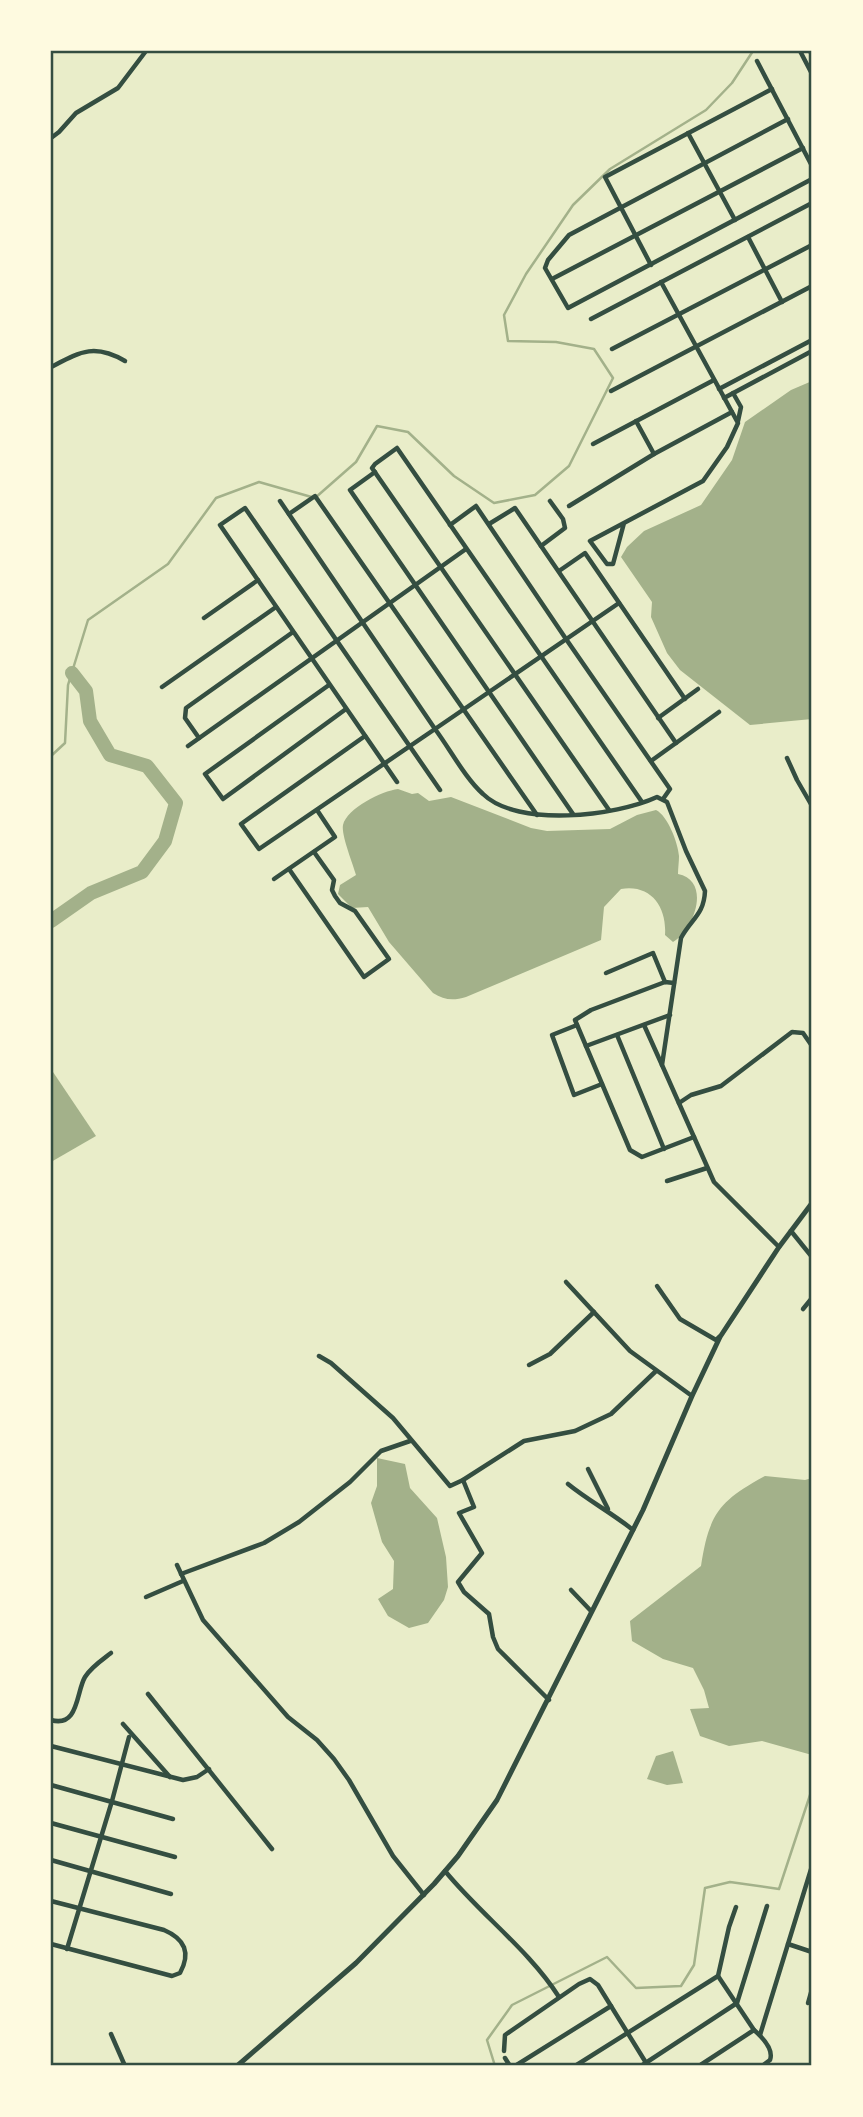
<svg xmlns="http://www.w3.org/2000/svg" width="863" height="2117" font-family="Montserrat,sans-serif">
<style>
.water{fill:#a3b18a}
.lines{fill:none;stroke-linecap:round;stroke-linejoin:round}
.stream{stroke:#a3b18a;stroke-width:2.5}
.river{stroke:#a3b18a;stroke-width:14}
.minor{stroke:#344e41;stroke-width:4.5}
.tertiary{stroke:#344e41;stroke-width:5}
.neatline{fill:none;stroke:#344e41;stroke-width:2.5}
</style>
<rect width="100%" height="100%" fill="#e9edc9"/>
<!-- water -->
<g class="water">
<path d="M812,381V719L750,725L680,670L667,653L651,617L652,602L621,557L627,547L644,531L701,505L732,460L745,422L791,390Z"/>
<path d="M398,789L412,794L418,793L429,801L451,797L531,828L547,831L610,829L637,815L656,810C668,816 678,843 679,856C679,862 678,868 678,874C712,881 694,930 673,942L665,935C667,907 651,884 621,889L604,907L601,940L466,997C453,1001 444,1000 433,993L389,942L368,907L352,908L338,894L340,885L356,875C353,864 341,835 343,825C347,808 382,791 398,789Z"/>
<path d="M51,1069L96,1136L51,1162Z"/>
<path d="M377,1458L405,1464L410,1488L437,1518L446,1557L448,1587L444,1600L428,1623L409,1628L388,1616L378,1599L393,1589L394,1561L382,1542L371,1503L377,1486Z"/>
<path d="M765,1476L805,1480L812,1478V1755L762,1741L729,1746L700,1736L690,1709L709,1708L704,1690L693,1668L663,1659L632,1641L630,1621L701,1566C709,1514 719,1501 765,1476Z"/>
<path d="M673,1751L683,1783L667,1785L647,1779L656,1756Z"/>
</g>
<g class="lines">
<!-- stream -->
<g class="stream">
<path d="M51,756L65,743L68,685L88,620L168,564L216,498L259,482L315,498L356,462L377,426L408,432L454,476L494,503L535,495L569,466L613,378L594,349L556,342L508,341L504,315L526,274L573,205L610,169L706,110L732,83L753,51"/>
<path d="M495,2066L487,2040L512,2005L607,1957L636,1988L681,1986L694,1965L705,1888L730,1882L779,1889L812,1789"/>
</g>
<!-- river -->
<path class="river" d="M51,921L91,893L142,872L165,841L176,803L147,766L110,755L90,721L86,691L72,673"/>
<!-- minor -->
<g class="minor">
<path d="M800,51L812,74"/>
<path d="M810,51L812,55"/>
<path d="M757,61L812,166"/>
<path d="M788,119L569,235L548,260L545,268L568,308L812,179"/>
<path d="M688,133L735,220"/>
<path d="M51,138L59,132L76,113L118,88L146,51"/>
<path d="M748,237L782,302"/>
<path d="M651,265L605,177L772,89"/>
<path d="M552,279L803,148"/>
<path d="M591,319L812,203"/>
<path d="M612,349L812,245"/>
<path d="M51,367C80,352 94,343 125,361"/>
<path d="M719,389L812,340"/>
<path d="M611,391L812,286"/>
<path d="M733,393L741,407L738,421"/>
<path d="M724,398L812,351"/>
<path d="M636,421L654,454"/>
<path d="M593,444L714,380"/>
<path d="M375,472L350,490L573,814"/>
<path d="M280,501L435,729L619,603"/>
<path d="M569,506L654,454L732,412"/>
<path d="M289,514L315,496L537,815"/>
<path d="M624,523L613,564H607L590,541L703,481L727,447L738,423L661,282"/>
<path d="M489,524L515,508L676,743"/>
<path d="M450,525L476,506L566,639L670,789L663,799"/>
<path d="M541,546L565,528L563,519L550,501"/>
<path d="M559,571L585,553L685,699"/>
<path d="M204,618L258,580"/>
<path d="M329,685L205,774L223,799L346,709"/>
<path d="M162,687L276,607"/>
<path d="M658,718L698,689"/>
<path d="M365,736L241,824L259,849L435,729C450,749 465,778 483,794C518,828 616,816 657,797L667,802L686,851L705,891C704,915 691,919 681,938L662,1065L714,1182L779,1247"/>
<path d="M199,738L185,718L186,708L293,632"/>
<path d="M188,746L466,549"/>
<path d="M787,758L797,780L812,806"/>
<path d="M651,761L719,712"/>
<path d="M397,782L220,525L245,508L440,790"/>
<path d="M609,810L372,468L375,464L397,448L642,802"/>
<path d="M289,869L364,977L389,959L355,911L340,903L335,896L332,890L334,880L314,852"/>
<path d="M274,879L335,837L317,810"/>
<path d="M606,973L653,953L665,982"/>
<path d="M674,983L665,982L591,1010L575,1020L630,1150L642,1157L694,1137"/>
<path d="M577,1025L552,1035L574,1095L602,1084"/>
<path d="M644,1025L662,1065"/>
<path d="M617,1035L664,1149"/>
<path d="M586,1046L670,1015"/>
<path d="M679,1103L691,1095L721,1086L792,1032L803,1033L812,1046"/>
<path d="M667,1181L707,1168"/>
<path d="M791,1231L812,1257"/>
<path d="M566,1282L630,1351L692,1396"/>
<path d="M657,1286L680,1319L716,1340L719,1337"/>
<path d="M803,1309L812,1298"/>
<path d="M319,1356L331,1363L393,1418L450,1486L463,1480L524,1441L575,1431L611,1414L656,1371"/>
<path d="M529,1365L550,1354L594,1312"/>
<path d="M588,1469L608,1509"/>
<path d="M463,1480L474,1507L459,1513L482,1553L458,1582L464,1592L489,1614L493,1637L498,1649L549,1700"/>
<path d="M568,1484C589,1501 612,1513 633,1530"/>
<path d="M177,1565L203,1620L288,1717L317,1740L334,1759L349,1780L393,1856L424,1895"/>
<path d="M181,1574L264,1543L299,1522L350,1482L381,1451L410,1441"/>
<path d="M571,1590L591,1611"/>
<path d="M146,1597L183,1581"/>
<path d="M148,1694L272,1849"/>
<path d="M51,1720C79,1728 76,1692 85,1677C91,1667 102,1660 111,1653"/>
<path d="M123,1724L170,1777"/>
<path d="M51,1746L183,1780L197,1777L209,1769"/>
<path d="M51,1785L173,1819"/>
<path d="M51,1823L175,1857"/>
<path d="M51,1860L171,1894"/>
<path d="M445,1871C481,1915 529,1950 559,1997"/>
<path d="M51,1901L164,1930C185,1939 191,1953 180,1973L172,1976L51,1944"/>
<path d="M788,1944L812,1952"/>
<path d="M67,1949L112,1801L129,1737"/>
<path d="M718,1976L754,2030C762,2037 774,2049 770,2060L762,2066"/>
<path d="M808,2003L812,1989"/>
<path d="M111,2034L125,2066"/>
<path d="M760,2035L812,1866"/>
<path d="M504,2051L505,2035L579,1984L590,1979L598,1985L648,2066"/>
<path d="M505,2058L510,2066"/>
<path d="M515,2066L611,2006"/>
<path d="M575,2066L718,1976L729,1927L736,1907"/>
<path d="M641,2066L737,2003L767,1906"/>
<path d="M699,2066L754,2030"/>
</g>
<!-- tertiary -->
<path class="tertiary" d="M237,2066L356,1963L434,1884L458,1856L497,1800L643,1510L692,1396L720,1337L779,1247L812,1203"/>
</g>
<!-- border -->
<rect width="863" height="2117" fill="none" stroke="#fefae0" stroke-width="105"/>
<rect x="52" y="52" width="758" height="2012" class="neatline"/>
</svg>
